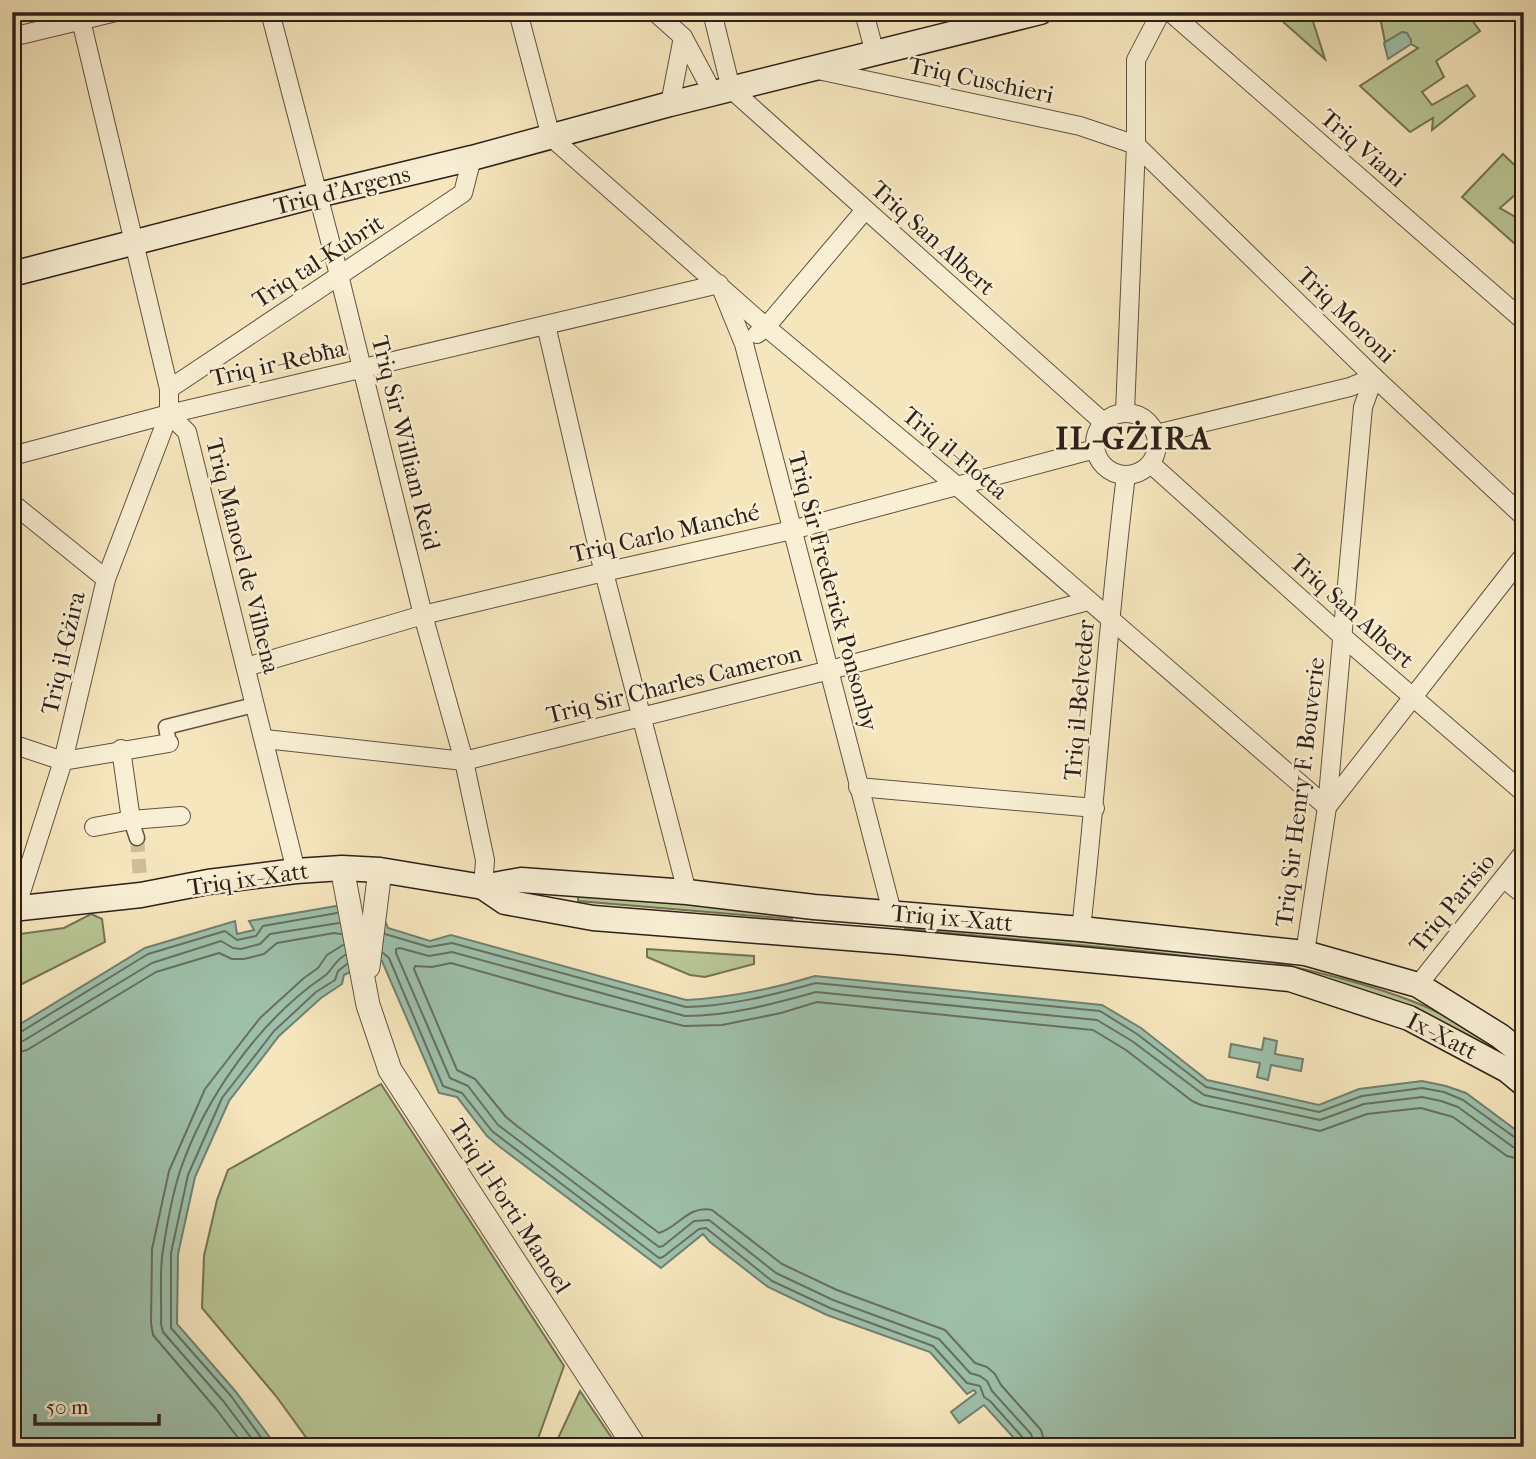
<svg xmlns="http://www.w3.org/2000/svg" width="1536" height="1459" font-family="'IM FELL French Canon',serif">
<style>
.green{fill:#b8c694;stroke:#737356;stroke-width:2}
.water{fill:#9ec0ab;stroke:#718071;stroke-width:2}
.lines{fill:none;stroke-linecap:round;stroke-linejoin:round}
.shore{stroke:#667062;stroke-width:2}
.pedestrian-tunnel{stroke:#cebe9c;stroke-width:14;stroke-dasharray:14 7;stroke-linecap:butt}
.pedestrian-casing{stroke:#605242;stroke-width:17}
.minor-casing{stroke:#605242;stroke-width:20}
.tertiary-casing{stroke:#605242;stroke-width:25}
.secondary-casing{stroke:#2e2019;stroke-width:27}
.pedestrian{stroke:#f9efd4;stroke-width:14}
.minor{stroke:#f9efd4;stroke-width:18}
.tertiary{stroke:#f9efd4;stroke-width:23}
.secondary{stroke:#f9efd4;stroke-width:24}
.labels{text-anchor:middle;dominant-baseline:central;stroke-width:5;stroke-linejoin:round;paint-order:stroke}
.street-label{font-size:24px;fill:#2e2019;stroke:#f9efd4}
.district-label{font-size:32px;font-weight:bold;letter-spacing:2px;fill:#2e2019;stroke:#f9efd4}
</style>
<rect width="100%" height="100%" fill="#f6e6bd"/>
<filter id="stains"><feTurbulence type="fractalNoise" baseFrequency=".00286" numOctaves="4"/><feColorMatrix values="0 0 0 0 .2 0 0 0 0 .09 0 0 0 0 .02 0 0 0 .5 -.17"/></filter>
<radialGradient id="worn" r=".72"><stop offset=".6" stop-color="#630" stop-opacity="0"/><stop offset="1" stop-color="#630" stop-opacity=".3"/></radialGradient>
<!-- green -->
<g class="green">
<path d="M1272,12H1310L1325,59Z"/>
<path d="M1379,12H1466L1480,31L1436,61L1444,77L1422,92L1432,105L1467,85L1475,96L1432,130L1433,118L1410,132L1360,86L1418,48L1411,44V40L1403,32L1385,42Z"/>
<path d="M1503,154L1524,174V187L1500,208L1524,222V252L1462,197Z"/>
<path d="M578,895L793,913L792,919L578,901Z"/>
<path d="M91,914L102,919L105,942L12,989V935L64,928Z"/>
<path d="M905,923L1268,961C1318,972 1369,984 1417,1003C1455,1018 1490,1044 1524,1066V1072L1416,1009L1318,976L1268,966L1133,950L905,929Z"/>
<path d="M647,949L754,956V964L705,977L690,975L647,957Z"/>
<path d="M381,1084L564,1366L535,1447H313L276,1396L202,1308L204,1256L217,1200L228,1170Z"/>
<path d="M580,1391L618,1447H554Z"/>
</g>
<!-- water -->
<g class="water">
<path d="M1402,32L1407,33L1411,40V44L1388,59L1384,43Z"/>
<path d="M336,906L384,918L388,928L430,941L451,935L686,1000C731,998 772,989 815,976L1102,1005L1141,1028L1207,1080L1319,1105L1359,1089L1422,1081L1446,1086L1466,1093L1524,1136V1447H1022L984,1405L959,1423L951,1412L976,1393L974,1390L967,1394L930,1352L827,1315L768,1287L710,1242L703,1234L661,1268L500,1147L487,1136L457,1097L439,1093L382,961L377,959L344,975L342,984L321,998L279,1036L229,1101L195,1177L178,1254L177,1324L236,1392L277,1447H12V1029L145,948L235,921L237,934L254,930L249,921Z"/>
<path d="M1264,1038L1277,1041L1275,1054L1303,1059L1301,1071L1271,1065L1268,1080L1257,1077L1260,1063L1229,1057L1231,1044L1262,1050Z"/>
</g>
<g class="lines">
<!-- shore -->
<g class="shore">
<path d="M385,934L429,947L452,943L686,1007C731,1006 772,995 816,983L1100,1011L1137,1034L1206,1087L1319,1112L1362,1096L1422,1088L1444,1092L1463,1100L1517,1139L1524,1140"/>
<path d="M383,953L389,958L443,1086L462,1093L492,1131L505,1141L659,1258L663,1257L699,1229L706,1228L772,1281L830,1308L933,1346L967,1383L980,1386L984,1397L990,1401L1024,1439L1026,1447"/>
<path d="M12,1034L19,1033L148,954L225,931L237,940L256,936L263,926L337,913"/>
<path d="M12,1043L23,1041L152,963L221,941L233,948L241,949L260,944L270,934L339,923"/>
<path d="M12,1054L27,1050L156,972L219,953L232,959H244L264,954L277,943L334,933L341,934"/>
<path d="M245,1447L216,1409L153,1335L151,1323L152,1249L169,1171L205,1089L260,1018L304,978L318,968L327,955L343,945"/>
<path d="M258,1447L224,1402L163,1332L161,1324C162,1300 159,1273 163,1250C167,1224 172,1196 180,1171C205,1098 259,1021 323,977C332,972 332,963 345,955"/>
<path d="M268,1447L231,1396L171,1328V1253L188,1175L222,1098L274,1031L316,992L335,980L338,971L347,964"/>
<path d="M1035,1447L1031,1434L992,1391L987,1381L980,1376L970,1373L939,1339L833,1300L776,1273L709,1220L694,1221L663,1246L659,1247L510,1134L498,1125L468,1086L450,1078L396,953V949L400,948L429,956L452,952L685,1016C730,1016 773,1004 816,992L1097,1020L1132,1041L1204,1095L1320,1120L1364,1104L1422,1097L1441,1101L1458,1107L1513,1147L1524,1149"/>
<path d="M1046,1447L1041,1430L1001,1385L995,1374L987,1367L975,1363L945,1330L837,1290L782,1264L712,1210C688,1205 679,1227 659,1233L517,1126L506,1117L475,1079L457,1070L414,969L415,966L432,967L451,963L564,995L684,1026L722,1025L781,1013L817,1002L1093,1030L1126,1050L1192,1101L1201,1105L1320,1131L1367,1114L1421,1108L1453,1117L1507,1156L1524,1160"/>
</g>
<!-- pedestrian-tunnel -->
<path class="pedestrian-tunnel" d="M137,838L140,878"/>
<!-- pedestrian casing -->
<g class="pedestrian-casing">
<g id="pedestrian">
<path d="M169,743L166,727L254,705"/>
<path d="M131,820L137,838"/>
</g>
</g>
<!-- minor casing -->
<g class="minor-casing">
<g id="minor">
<path d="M270,12L339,275L423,615L464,761L485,860L483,887"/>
<path d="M518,12L551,137L766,327L957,486L1327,807"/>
<path d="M655,12L683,37L713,93"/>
<path d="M712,12L731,89L1103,422"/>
<path d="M864,12L875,54"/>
<path d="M1170,12L1524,321"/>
<path d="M12,37L116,12"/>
<path d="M818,70L1080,126L1136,145L1374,377L1524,517"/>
<path d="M670,104L683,37"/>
<path d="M722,290L744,344L892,912"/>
<path d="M546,325L600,557L687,892"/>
<path d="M757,334L766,327L865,210"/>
<path d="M169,389L463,193L472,158"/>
<path d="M1125,412L1136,145V60L1161,12"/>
<circle cx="1126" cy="444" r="31"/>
<path d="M169,414L187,432L296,871"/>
<path d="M1156,434L1350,387L1374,377"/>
<path d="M12,456L169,414L719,284"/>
<path d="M1151,464L1342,636L1524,793"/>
<path d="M12,503L106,579"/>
<path d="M246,667L423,615L604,572L792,530L1095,449"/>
<path d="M265,739L464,761L830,670L1088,601"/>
<path d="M12,744L63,761L169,743"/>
<path d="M121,749L131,820"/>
<path d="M858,787L1095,808"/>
<path d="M1327,807L1524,555"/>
<path d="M94,827L131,820L181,816"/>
<path d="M1504,879L1524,895"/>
<path d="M16,908L63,761L106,579L169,414V389L79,12"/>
<path d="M1081,929C1098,778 1107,626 1126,475"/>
<path d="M1305,953L1327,807L1363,407L1374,377"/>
<path d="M1418,985L1524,852"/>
</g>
</g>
<!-- tertiary casing -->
<g class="tertiary-casing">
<g id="tertiary">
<path d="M342,868L368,1005L390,1070L635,1447"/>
<path d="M368,967L380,870"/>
</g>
</g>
<!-- secondary casing -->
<g class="secondary-casing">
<g id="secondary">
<path d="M12,274L318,195L472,158L670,104L1040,12"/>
<path d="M483,887L505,902L593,918L898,942L1290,979L1409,1018L1507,1070L1524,1084"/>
<path d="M12,909L141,895L208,882L296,871L342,868L380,870L483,887L521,880L687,892L814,907L1081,929L1305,953L1418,985L1500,1036L1524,1055"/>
</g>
</g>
<!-- pedestrian -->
<use href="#pedestrian" class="pedestrian"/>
<!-- minor -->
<use href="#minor" class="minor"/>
<!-- tertiary -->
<use href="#tertiary" class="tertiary"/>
<!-- secondary -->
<use href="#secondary" class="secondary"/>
</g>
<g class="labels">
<!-- street labels -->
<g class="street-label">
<text transform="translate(981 80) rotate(12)">Triq Cuschieri</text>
<text transform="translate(1363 148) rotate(41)">Triq Viani</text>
<text transform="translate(342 190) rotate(-14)">Triq d'Argens</text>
<text transform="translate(933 238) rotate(42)">Triq San Albert</text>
<text transform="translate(318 261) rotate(-33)">Triq tal-Kubrit</text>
<text transform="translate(1346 315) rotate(44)">Triq Moroni</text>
<text transform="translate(278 363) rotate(-13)">Triq ir-Rebħa</text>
<text transform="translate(406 443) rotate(76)">Triq Sir William Reid</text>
<text transform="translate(955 453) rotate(40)">Triq il-Flotta</text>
<text transform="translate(665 533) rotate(-13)">Triq Carlo Manché</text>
<text transform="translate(243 556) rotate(76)">Triq Manoel de Vilhena</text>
<text transform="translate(833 591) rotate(75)">Triq Sir Frederick Ponsonby</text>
<text transform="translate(1352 611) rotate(42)">Triq San Albert</text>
<text transform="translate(63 653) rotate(-77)">Triq il-Gżira</text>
<text transform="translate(674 684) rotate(-14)">Triq Sir Charles Cameron</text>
<text transform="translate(1079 700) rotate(-85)">Triq il-Belveder</text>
<text transform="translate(1300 792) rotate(-83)">Triq Sir Henry F. Bouverie</text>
<text transform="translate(248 879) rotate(-8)">Triq ix-Xatt</text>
<text transform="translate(1452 903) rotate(-51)">Triq Parisio</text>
<text transform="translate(952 918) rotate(5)">Triq ix-Xatt</text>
<text transform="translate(1442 1036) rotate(27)">Ix-Xatt</text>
<text transform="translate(510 1206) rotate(57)">Triq il-Forti Manoel</text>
</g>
<!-- district labels -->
<g class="district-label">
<text x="1134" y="438">IL-GŻIRA</text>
</g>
</g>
<!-- margin -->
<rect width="1536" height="1459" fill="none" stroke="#f6e6bd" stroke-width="42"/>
<rect x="14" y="14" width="1508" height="1431" fill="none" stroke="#2e2019" stroke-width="3.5"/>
<rect x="21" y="21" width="1494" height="1417" fill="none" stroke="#2e2019" stroke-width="2"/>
<!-- scale -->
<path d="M35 1414v10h124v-10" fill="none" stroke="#2e2019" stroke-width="3.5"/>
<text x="46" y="1414" font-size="21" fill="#2e2019" stroke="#f9efd4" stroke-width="5" paint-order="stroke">50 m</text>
<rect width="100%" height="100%" filter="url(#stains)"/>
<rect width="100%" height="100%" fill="url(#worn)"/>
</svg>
